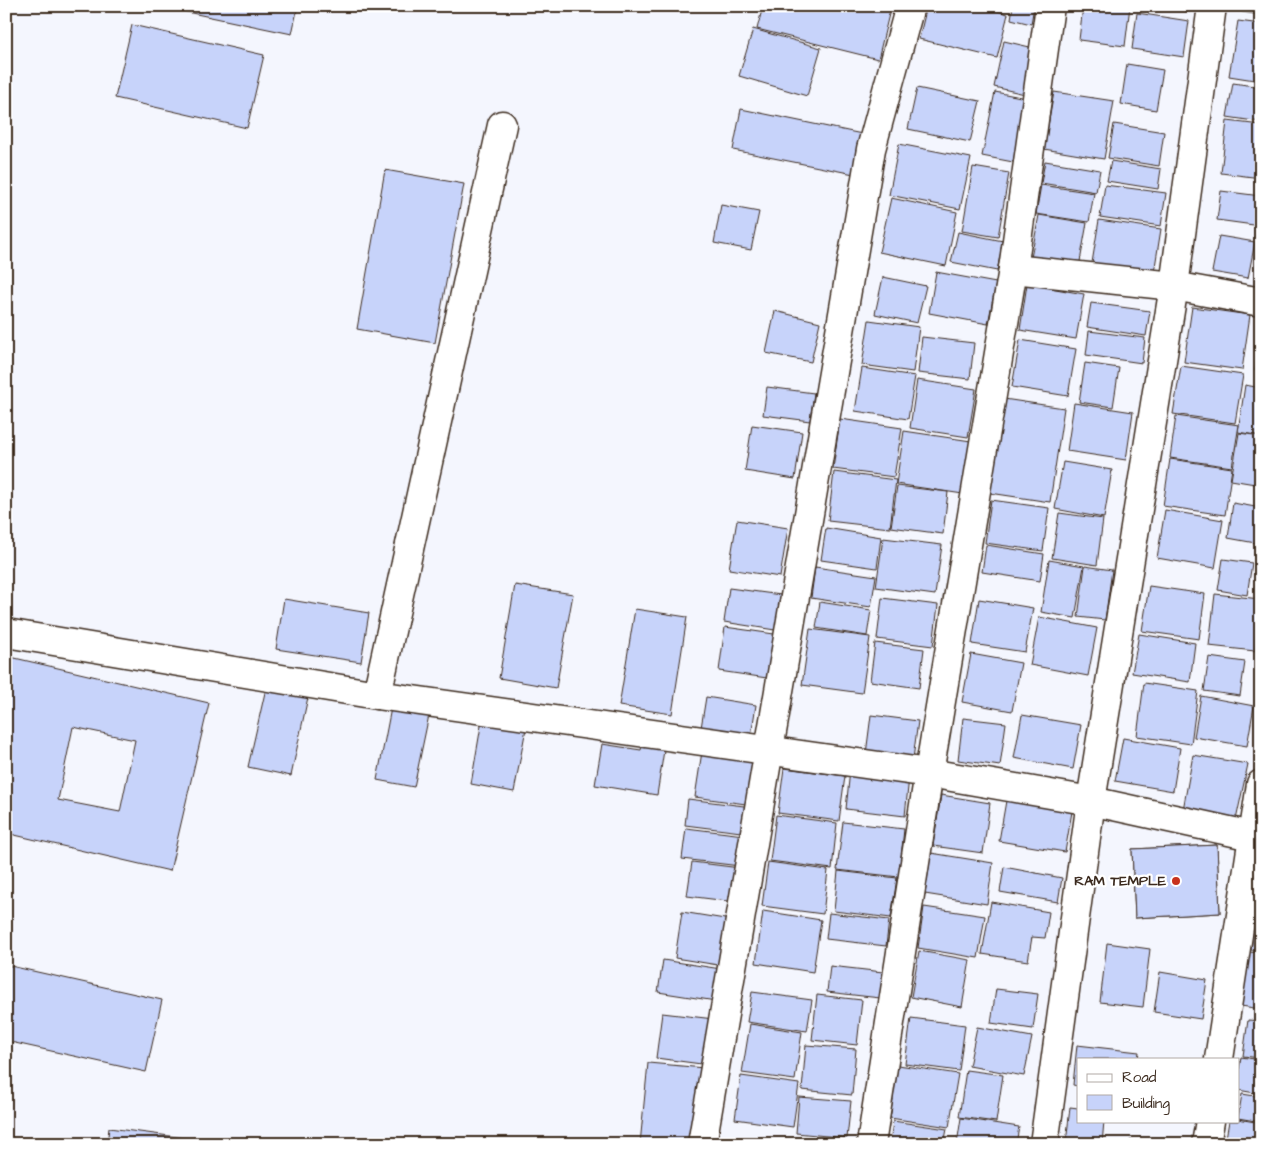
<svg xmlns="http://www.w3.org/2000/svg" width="1267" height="1150" font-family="'Architects Daughter',sans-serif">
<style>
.building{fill:#c7d3fa;stroke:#3b2a1e;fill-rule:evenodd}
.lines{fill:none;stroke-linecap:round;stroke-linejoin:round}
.minor-casing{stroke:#3b2a1e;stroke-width:31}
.minor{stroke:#fff;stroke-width:28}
.poi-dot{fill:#c8321e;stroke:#fff;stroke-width:2}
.labels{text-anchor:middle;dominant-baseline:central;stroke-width:4.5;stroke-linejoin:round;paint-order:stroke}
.poi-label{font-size:14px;font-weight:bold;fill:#3b2a1e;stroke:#fff;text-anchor:end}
</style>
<rect width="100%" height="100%" fill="#f4f6fe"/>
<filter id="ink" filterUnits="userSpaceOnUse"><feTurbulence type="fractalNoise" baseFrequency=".02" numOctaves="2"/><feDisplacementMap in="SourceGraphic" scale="10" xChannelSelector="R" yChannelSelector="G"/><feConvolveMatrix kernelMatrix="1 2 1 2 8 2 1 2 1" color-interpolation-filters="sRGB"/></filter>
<g filter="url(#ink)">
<!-- building -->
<g class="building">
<path d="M158,6H298L292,34Z"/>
<path d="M763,6H891L878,59L757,29Z"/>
<path d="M927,6H979L1008,14L997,58L919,39Z"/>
<path d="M1013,6H1034L1031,24L1011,19Z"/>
<path d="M1083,6H1130L1125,46L1079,40Z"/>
<path d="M1150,6H1191L1190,12Z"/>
<path d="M1243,6H1261V15L1242,12Z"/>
<path d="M1137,13L1189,21L1184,57L1132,49Z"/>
<path d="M1238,21L1261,24V81L1229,76Z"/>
<path d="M132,25L264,55L247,128L115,98Z"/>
<path d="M753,29L821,48L807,96L739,76Z"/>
<path d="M1004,41L1034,48L1025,94L994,87Z"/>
<path d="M1127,64L1163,70L1156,110L1121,104Z"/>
<path d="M1233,83L1261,87V122L1227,117Z"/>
<path d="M917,88L980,101L970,142L908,129Z"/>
<path d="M995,92L1026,98L1013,162L982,156Z"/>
<path d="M1054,92L1114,101L1104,159L1044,149Z"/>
<path d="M741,109L867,135L859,175L733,150Z"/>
<path d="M1227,121L1261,125V178L1221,173Z"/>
<path d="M1114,124L1164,132L1159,166L1108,158Z"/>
<path d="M899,144L971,158L960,209L889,195Z"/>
<path d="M1045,161L1100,170L1096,192L1041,183Z"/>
<path d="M1111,161L1161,169L1158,189L1107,181Z"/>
<path d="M973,167L1009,173L998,237L962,231Z"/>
<path d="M385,170L464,184L435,343L357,329Z"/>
<path d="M1041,185L1094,193L1089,222L1036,214Z"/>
<path d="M1105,185L1166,193L1161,226L1100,217Z"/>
<path d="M1221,191L1261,196V226L1217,220Z"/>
<path d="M891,198L957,212L946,266L879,252Z"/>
<path d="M721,205L759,212L751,250L714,243Z"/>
<path d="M1039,215L1087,223L1079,267L1031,258Z"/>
<path d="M1099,220L1161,229L1154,273L1092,263Z"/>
<path d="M958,232L1003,241L997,271L951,262Z"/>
<path d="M1219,236L1255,242L1248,278L1212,272Z"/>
<path d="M936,272L996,283L988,324L929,313Z"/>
<path d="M883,277L926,286L917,323L875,314Z"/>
<path d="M1027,284L1084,294L1076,339L1020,330Z"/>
<path d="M1091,303L1150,311L1146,336L1087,327Z"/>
<path d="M1192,307L1250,315L1242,370L1184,362Z"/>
<path d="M775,311L820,322L811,362L766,353Z"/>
<path d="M869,320L919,327L913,372L862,365Z"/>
<path d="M1089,331L1145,338L1142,363L1086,355Z"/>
<path d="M1261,334V371L1255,370Z"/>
<path d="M922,337L974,343L970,379L918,373Z"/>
<path d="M1020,340L1076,349L1068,396L1012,387Z"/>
<path d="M1085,363L1119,368L1113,407L1079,402Z"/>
<path d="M1181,366L1243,375L1235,423L1173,414Z"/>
<path d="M862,368L915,376L908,419L855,411Z"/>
<path d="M917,380L976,389L968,437L910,428Z"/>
<path d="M1245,385L1261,388V436L1238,432Z"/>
<path d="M767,387L814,393L810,421L763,415Z"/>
<path d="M1004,399L1064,408L1050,502L990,493Z"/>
<path d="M1074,403L1133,412L1126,460L1067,451Z"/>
<path d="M1176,416L1239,425L1232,467L1170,458Z"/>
<path d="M840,419L902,428L894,477L833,469Z"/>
<path d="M752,425L802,432L795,479L745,471Z"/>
<path d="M904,431L971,441L963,494L896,484Z"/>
<path d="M1239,433L1261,436V485L1231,480Z"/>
<path d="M1170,459L1232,468L1225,515L1163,506Z"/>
<path d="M1063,462L1112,470L1104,518L1055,509Z"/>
<path d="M834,472L896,480L890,528L828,521Z"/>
<path d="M897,486L948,492L943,534L891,527Z"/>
<path d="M991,500L1049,508L1043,551L985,543Z"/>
<path d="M1233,503L1261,508V544L1228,538Z"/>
<path d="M1165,510L1223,520L1215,568L1157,558Z"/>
<path d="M1059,513L1103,519L1097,565L1052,558Z"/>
<path d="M737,520L788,528L780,577L729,569Z"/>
<path d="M826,528L881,537L877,568L821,560Z"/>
<path d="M883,538L942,545L935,595L876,587Z"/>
<path d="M986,545L1044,554L1040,581L982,572Z"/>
<path d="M1223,559L1252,563L1247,595L1218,590Z"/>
<path d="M1049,560L1084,566L1075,618L1041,612Z"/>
<path d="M1085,566L1112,570L1105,620L1078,617Z"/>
<path d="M815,567L876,576L871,607L811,598Z"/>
<path d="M515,585L573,594L556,688L499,678Z"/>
<path d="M1149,586L1205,594L1199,639L1142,631Z"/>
<path d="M729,588L781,595L775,630L724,622Z"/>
<path d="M1215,594L1260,599L1255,651L1209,646Z"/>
<path d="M882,598L938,605L933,646L877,639Z"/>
<path d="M284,599L369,613L361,662L276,649Z"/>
<path d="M979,599L1033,608L1025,652L972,644Z"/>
<path d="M820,602L871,610L867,636L816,628Z"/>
<path d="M635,609L687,617L672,714L619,706Z"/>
<path d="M1039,617L1097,628L1088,676L1030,665Z"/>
<path d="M725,627L774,634L767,678L719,671Z"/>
<path d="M810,629L870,637L862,693L802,685Z"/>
<path d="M1139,634L1195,643L1190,682L1132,673Z"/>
<path d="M875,643L924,649L919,688L870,681Z"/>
<path d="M971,654L1021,663L1012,711L962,702Z"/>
<path d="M6,656L209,703L170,871L6,833ZM73,727L135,740L120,812L58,800Z"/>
<path d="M1209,657L1245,662L1240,696L1204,691Z"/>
<path d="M1144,683L1198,691L1191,744L1137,736Z"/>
<path d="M266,688L308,697L291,776L248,767Z"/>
<path d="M1201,696L1254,706L1247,746L1194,737Z"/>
<path d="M706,697L756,705L751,736L701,728Z"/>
<path d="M391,708L429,715L414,787L377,780Z"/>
<path d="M483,714L527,723L514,792L471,784Z"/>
<path d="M871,715L918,721L913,759L866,754Z"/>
<path d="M1022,715L1081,725L1073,769L1014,758Z"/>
<path d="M963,718L1006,723L1000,766L958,760Z"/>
<path d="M1123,738L1180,748L1173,791L1115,781Z"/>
<path d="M643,740L665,744L657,795L595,785L602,744L641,750Z"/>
<path d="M703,745L761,754L753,805L695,797Z"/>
<path d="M1193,755L1248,764L1236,820L1183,810Z"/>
<path d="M784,768L845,776L839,821L778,813Z"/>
<path d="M850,770L909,777L905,816L846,809Z"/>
<path d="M941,795L990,803L983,853L933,846Z"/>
<path d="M1007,795L1073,806L1065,852L999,841Z"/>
<path d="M688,799L752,807L749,833L685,825Z"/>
<path d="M776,815L837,823L832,869L770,861Z"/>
<path d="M843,822L904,829L899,877L837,870Z"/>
<path d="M686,828L744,835L740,866L682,859Z"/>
<path d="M1217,845L1220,913L1135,918L1132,849Z"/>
<path d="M1217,845L1220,913L1135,918L1132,849Z"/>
<path d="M931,853L993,863L987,904L925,894Z"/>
<path d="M692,862L740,868L736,902L687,896Z"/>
<path d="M768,862L828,870L823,914L762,906Z"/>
<path d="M1004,867L1062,878L1058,902L1000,892Z"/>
<path d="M838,871L897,878L891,918L834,911Z"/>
<path d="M991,902L1049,912L1045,938L1032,937L1028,961L982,954Z"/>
<path d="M924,907L985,916L978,958L918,948Z"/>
<path d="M763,911L821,920L813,972L756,963Z"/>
<path d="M682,912L731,920L724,966L675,958Z"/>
<path d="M829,913L889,920L886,946L826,939Z"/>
<path d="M1256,915L1261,916V951L1251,950Z"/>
<path d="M1107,943L1150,949L1143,1007L1100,1002Z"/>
<path d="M919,951L970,960L962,1007L911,997Z"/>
<path d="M1249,952L1261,953V1009L1241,1006Z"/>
<path d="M663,960L721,969L716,1001L658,992Z"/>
<path d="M6,965L162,1000L146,1072L6,1041Z"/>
<path d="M830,966L892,973L889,999L827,992Z"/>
<path d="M1160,972L1207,980L1201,1019L1154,1012Z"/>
<path d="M996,989L1038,994L1033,1029L991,1023Z"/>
<path d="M752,992L812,1000L807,1031L747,1022Z"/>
<path d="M817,995L862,1000L857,1045L812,1040Z"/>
<path d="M662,1013L714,1019L709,1065L656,1058Z"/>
<path d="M911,1018L965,1025L959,1071L905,1064Z"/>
<path d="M1248,1020L1261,1021V1058L1243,1056Z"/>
<path d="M750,1024L802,1032L795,1080L742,1073Z"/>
<path d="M977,1027L1032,1037L1024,1076L969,1066Z"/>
<path d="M806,1045L856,1049L852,1095L802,1090Z"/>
<path d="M1077,1045L1139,1052L1138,1059H1078V1086L1073,1085Z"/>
<path d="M1241,1057L1261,1060V1094L1238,1090V1076Z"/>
<path d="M648,1063L704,1068L697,1144H640Z"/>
<path d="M898,1065L958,1074L949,1127L890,1118Z"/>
<path d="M966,1070L1003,1075L996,1122L959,1117Z"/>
<path d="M741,1076L799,1084L793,1127L735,1119Z"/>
<path d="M1242,1094L1261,1097V1122L1238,1118Z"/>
<path d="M799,1097L851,1101L847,1138L796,1133Z"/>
<path d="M1070,1107L1078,1108V1121H1104L1102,1144H1066Z"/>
<path d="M961,1118L1019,1127L1016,1144H957Z"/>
<path d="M1238,1119L1261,1123V1144H1225L1229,1121H1238Z"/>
<path d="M893,1121L947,1129L944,1144H890Z"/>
<path d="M109,1128L215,1142L214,1144H107Z"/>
<path d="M1130,1140L1162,1144H1129Z"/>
</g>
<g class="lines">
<!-- minor casing -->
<g class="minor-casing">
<g id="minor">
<path d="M502,125L377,695L929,773L1091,801L1252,836L1261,837"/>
<path d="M1013,269L1174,286L1261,302"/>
<path d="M6,633L377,695"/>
<path d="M1219,1059L1261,784"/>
<path d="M702,1144L871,149L910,6"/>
<path d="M871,1144L929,773L1013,269L1050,6"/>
<path d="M1044,1144L1091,801L1174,286L1212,6"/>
<path d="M1206,1144L1210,1121"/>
</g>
</g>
<!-- minor -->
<use href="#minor" class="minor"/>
</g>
</g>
<!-- markers -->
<circle class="poi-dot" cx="1176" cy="881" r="5"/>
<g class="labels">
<!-- poi labels -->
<g class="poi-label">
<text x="1166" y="881">RAM TEMPLE</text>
</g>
</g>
<!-- margin -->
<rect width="1267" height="1150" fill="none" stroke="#fff" stroke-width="25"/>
<rect x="12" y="12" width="1242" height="1125" fill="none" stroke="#3b2a1e" stroke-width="2" filter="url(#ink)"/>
<!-- legend -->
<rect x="1077" y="1058" width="162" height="65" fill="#ffffff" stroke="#b1aaa5"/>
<rect x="1087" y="1074" width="25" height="8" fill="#ffffff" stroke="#b1aaa5"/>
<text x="1122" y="1082" font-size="15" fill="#3b2a1e">Road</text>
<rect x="1087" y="1095" width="25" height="15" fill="#c7d3fa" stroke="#b1aaa5"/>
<text x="1122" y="1108" font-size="15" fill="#3b2a1e">Building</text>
</svg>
